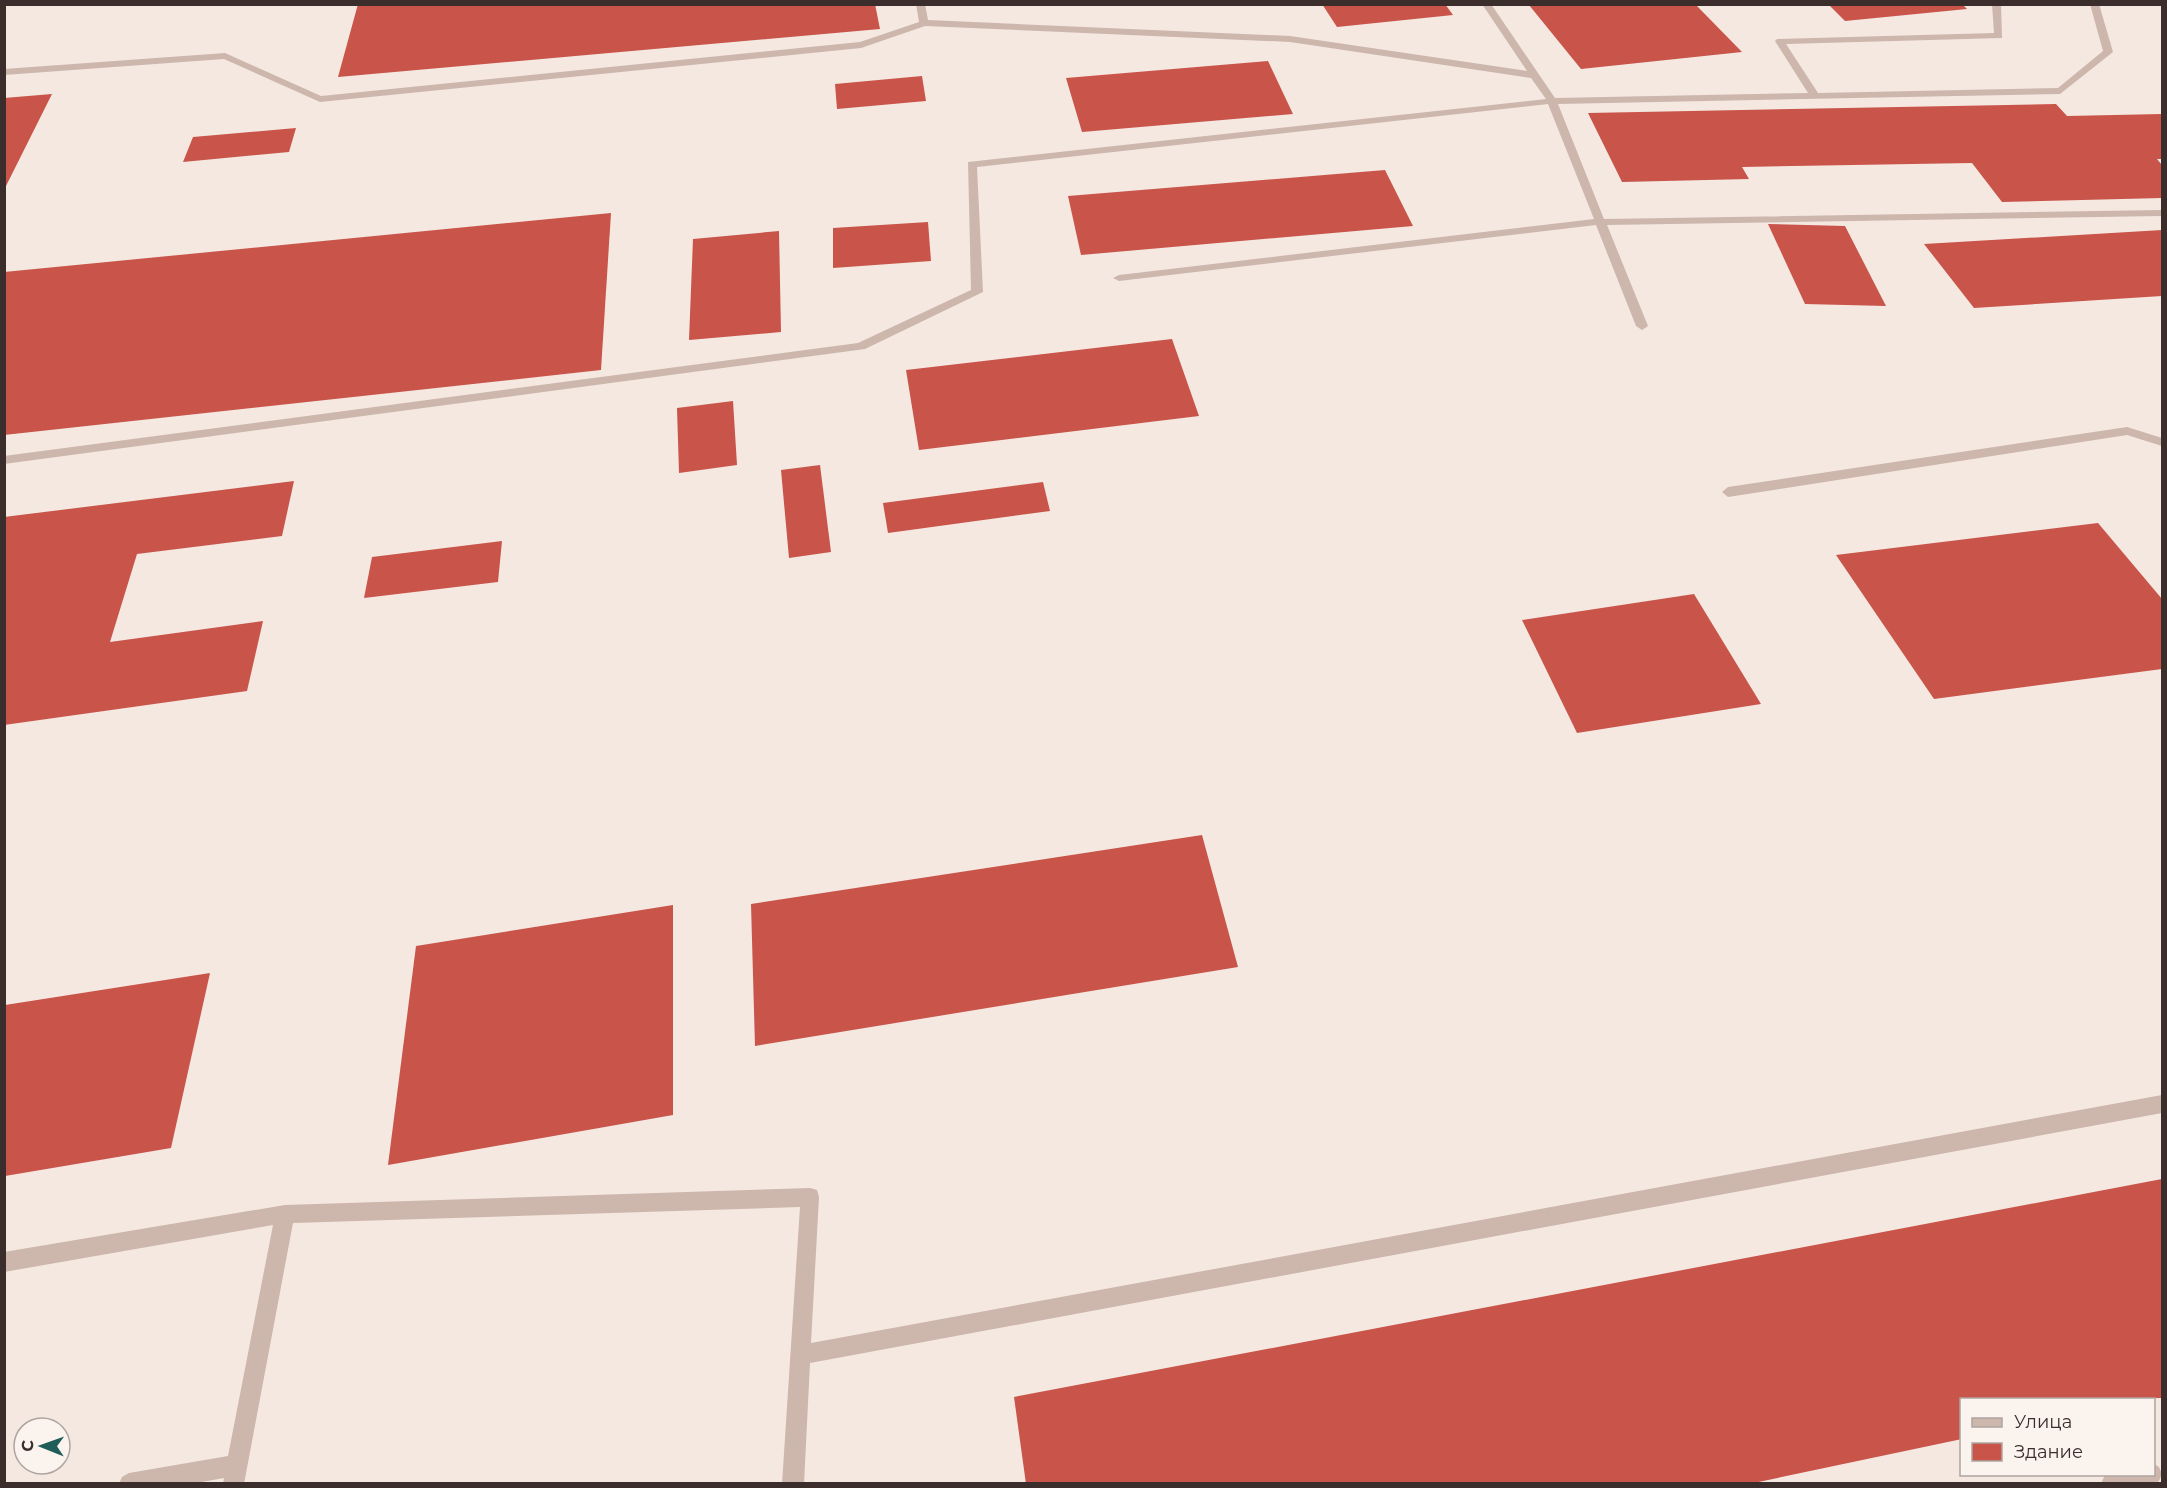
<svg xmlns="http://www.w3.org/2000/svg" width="2167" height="1488" font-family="Montserrat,sans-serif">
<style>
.building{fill:#c9544a}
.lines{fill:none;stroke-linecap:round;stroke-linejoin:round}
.minor{fill:#cdb6ac;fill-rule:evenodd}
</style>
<rect width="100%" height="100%" fill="#f4e8e1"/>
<!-- building -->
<g class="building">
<path d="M358,4H875L880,29L338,77Z"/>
<path d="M1322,4H1445L1453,15L1337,27Z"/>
<path d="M1828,4H1962L1967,9L1845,21Z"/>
<path d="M1529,5H1696L1742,52L1581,69Z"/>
<path d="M1268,61L1293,114L1082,132L1066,78Z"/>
<path d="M922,76L926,101L837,109L835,84Z"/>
<path d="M52,94L4,190V98Z"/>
<path d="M2056,104L2067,116L2162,114V159H2157L2162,165V198L2002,202L1972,163L1742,167L1749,179L1622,182L1588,113Z"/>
<path d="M296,128L289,152L183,162L193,137Z"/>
<path d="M1385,170L1413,226L1081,255L1068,196Z"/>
<path d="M611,213L601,370L4,435V272Z"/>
<path d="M928,222L931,261L833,268V228Z"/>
<path d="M1768,224L1845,226L1886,306L1805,304Z"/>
<path d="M2162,230V296L1974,308L1924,244Z"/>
<path d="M779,231L781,332L689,340L693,239Z"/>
<path d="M1172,339L1199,416L919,450L906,370Z"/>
<path d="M733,401L737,465L679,473L677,408Z"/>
<path d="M820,465L831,552L789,558L781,470Z"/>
<path d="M294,481L282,536L137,554L110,642L263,621L247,691L4,725V517Z"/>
<path d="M1043,482L1050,511L888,533L883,503Z"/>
<path d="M2098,523L2162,599V669L1934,699L1836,555Z"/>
<path d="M502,541L498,582L364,598L372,557Z"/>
<path d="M1694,594L1761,704L1577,733L1522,620Z"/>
<path d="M1202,835L1238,967L755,1046L751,904Z"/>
<path d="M673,905V1115L388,1165L416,946Z"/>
<path d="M210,973L171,1148L5,1176V1005Z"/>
<path d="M2162,1179V1398L1962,1400V1439L1749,1484H1026L1014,1397Z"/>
</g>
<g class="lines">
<!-- minor -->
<g class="minor">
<path d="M916,4H925L928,20L1290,36L1527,71L1482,4H1491L1555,98L1808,93L1775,41L1777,39L1994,33L1992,4H2001L2002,38L1786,44L1818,93L2058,88L2103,51L2090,4H2099L2113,52L2060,94L1558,104L1604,219L2162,210V216L1607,225L1648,326L1642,330L1636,326L1596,225L1119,281L1113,278L1119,275L1594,219L1548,104L977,167L983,292L865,349L4,464V456L858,343L971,290L968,162L1546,99L1531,78L1290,42L925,26L861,48L320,102L224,59L4,75V69L225,53L321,96L860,42L919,22Z"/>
<path d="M2127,427L2162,438V446L2127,435L1728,497L1722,492L1728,487Z"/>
<path d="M2162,1095V1113L810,1363L804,1484H782L800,1207L293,1223L244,1484H223L224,1478L191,1484H119L122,1477L129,1473L228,1456L273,1225L4,1272V1252L285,1205L810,1188L817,1190L819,1197L811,1343Z"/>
<path d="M2154,1464L2159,1467L2162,1474L2159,1481L2154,1484H2101L2104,1477L2108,1474H2154Z"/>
</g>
</g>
<!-- border -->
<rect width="2167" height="1488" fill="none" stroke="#3b2d2b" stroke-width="12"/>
<!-- legend -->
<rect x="1960" y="1398" width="195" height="78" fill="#fbf3ee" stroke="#aea4a0" stroke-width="1.5"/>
<rect x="1972" y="1418" width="30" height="9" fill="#cdb6ac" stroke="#aea4a0" stroke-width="1.5"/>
<text x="2014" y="1428" font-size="18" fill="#3b2d2b">Улица</text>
<rect x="1972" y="1443" width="30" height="18" fill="#c9544a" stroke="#aea4a0" stroke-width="1.5"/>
<text x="2014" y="1458" font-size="18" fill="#3b2d2b">Здание</text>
<!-- north arrow -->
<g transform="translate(42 1446) rotate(271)"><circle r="28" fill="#fbf3ee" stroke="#aea4a0" stroke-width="1.5"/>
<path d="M0-4.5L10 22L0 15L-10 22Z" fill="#1f5e58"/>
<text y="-9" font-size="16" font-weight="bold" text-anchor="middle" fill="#3b2d2b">С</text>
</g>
</svg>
